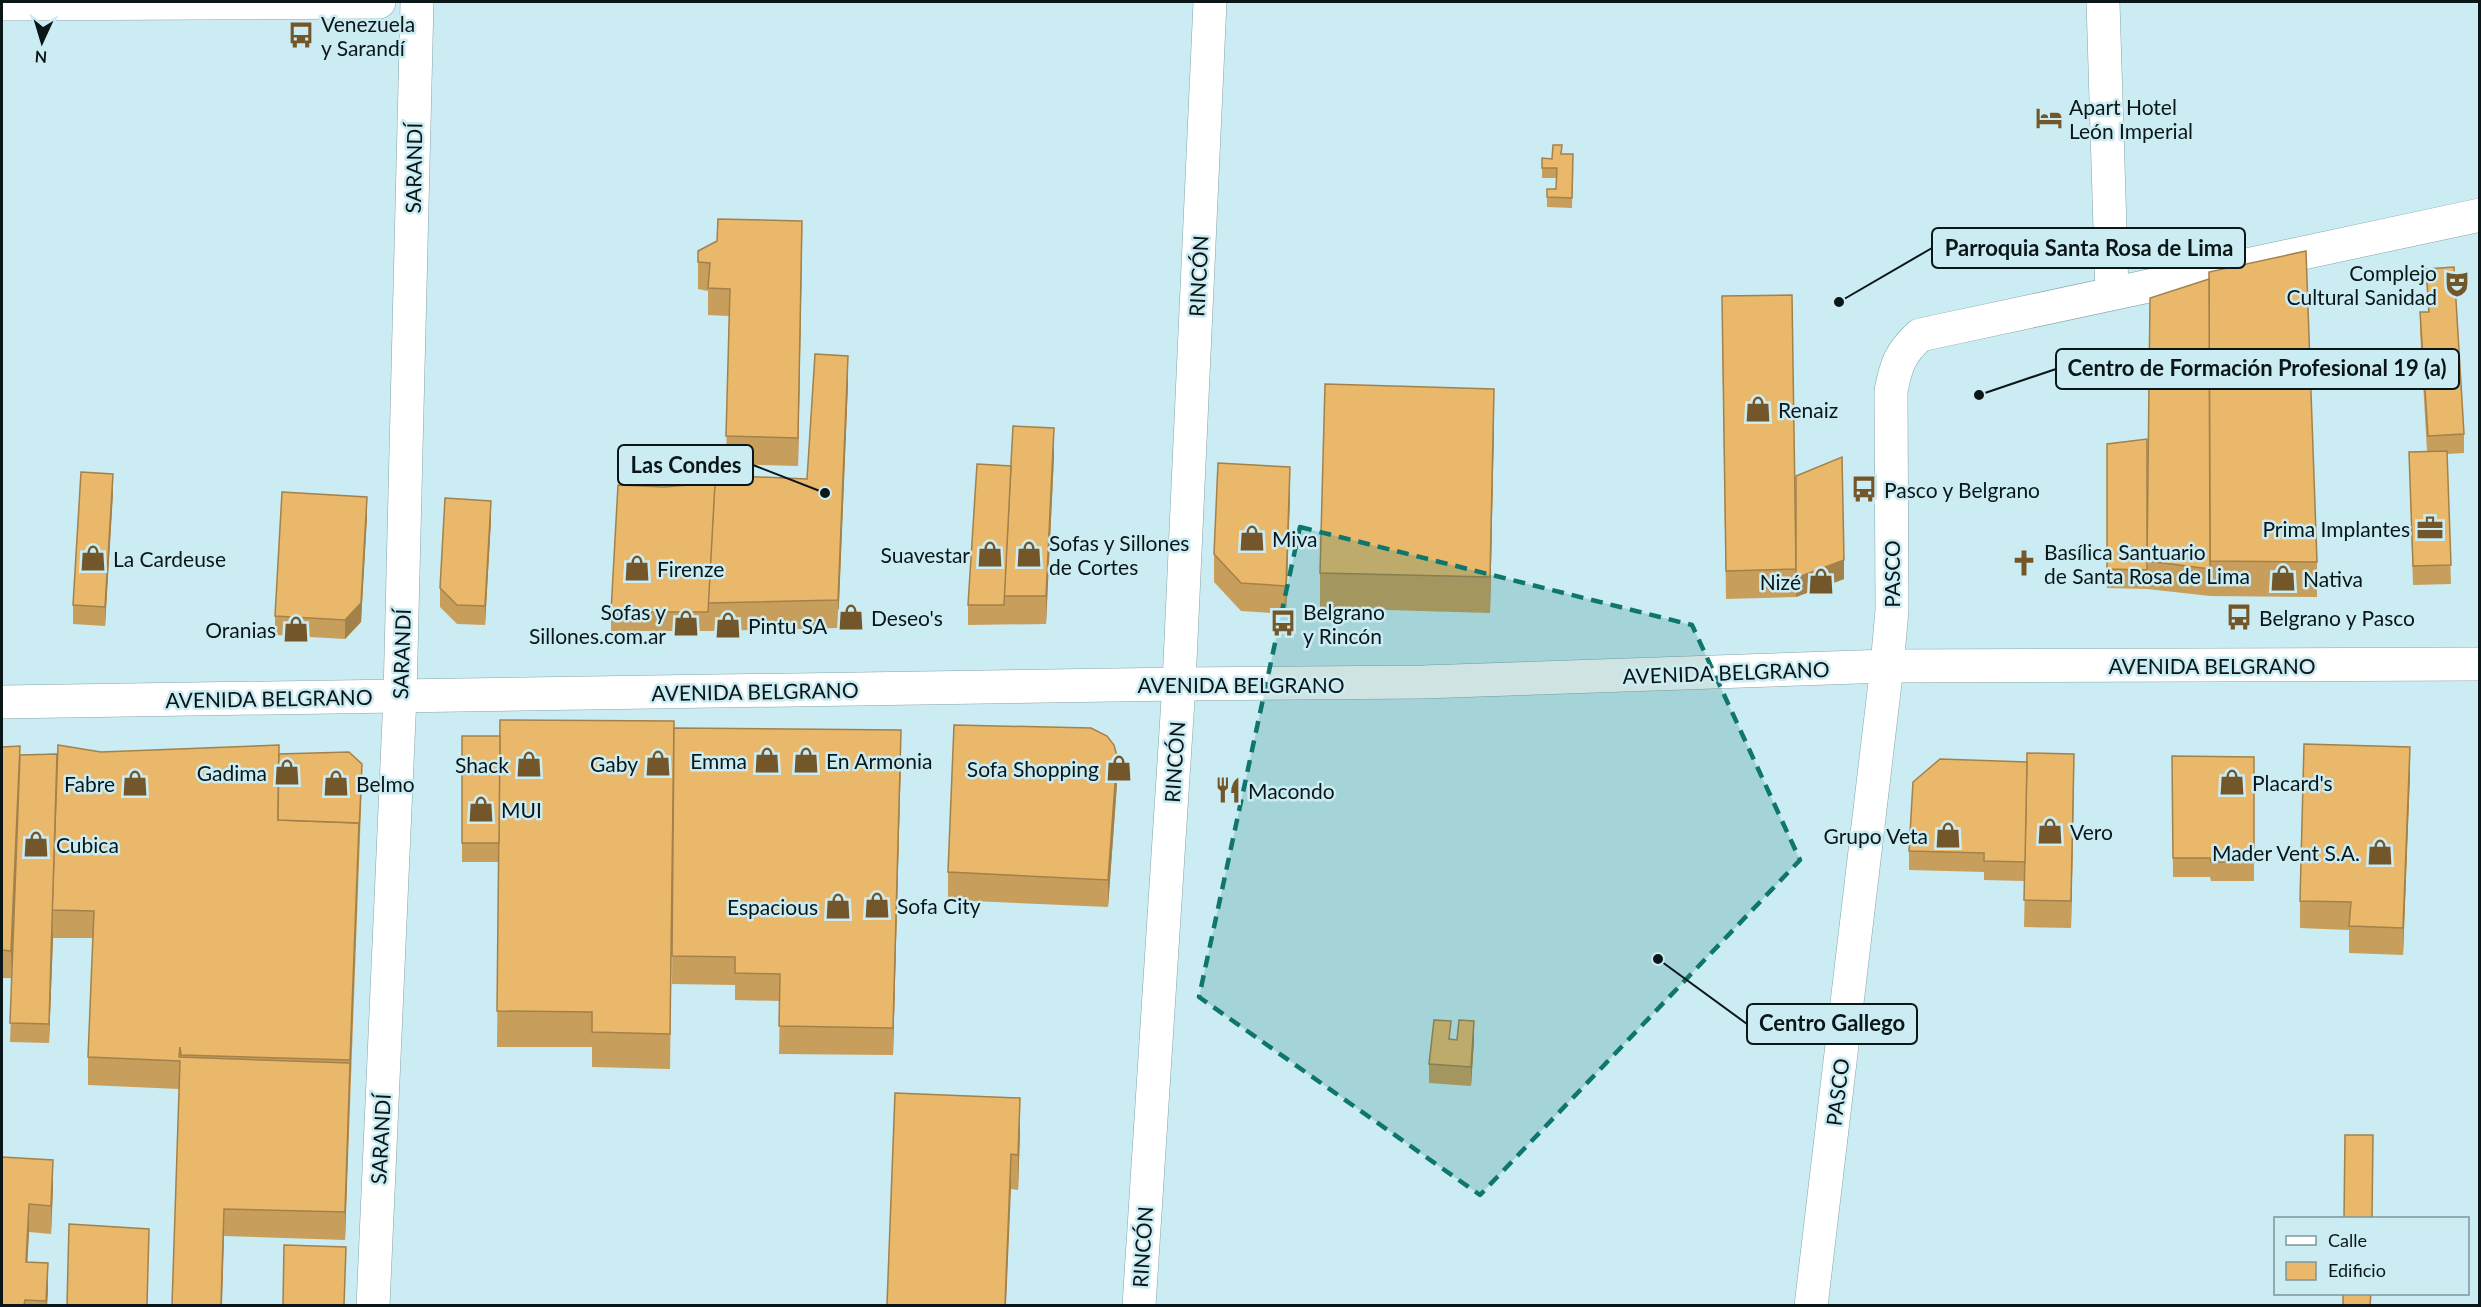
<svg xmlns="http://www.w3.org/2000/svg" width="2481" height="1307" font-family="Lato,sans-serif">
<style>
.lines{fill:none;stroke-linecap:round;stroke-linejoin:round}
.minor-casing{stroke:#85a4ab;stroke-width:34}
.secondary-casing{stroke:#85a4ab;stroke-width:34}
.minor{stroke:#fff;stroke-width:33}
.secondary{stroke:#fff;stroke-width:33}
.wall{fill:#c89e5c}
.shaded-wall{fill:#a3814b}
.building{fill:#e9b86b;stroke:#a3814b;stroke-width:1.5}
.marked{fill:#0f766e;fill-opacity:0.2;stroke:#0f766e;stroke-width:4.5;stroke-dasharray:12 8;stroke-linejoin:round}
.labels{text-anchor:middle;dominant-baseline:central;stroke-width:5;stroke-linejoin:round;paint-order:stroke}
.poi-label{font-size:21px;fill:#0a1618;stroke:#cbecf3;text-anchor:start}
.street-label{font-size:21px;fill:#0a1618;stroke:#cbecf3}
.leader{fill:none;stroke:#0a1618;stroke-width:2}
.callout-dot{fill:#0a1618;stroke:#cbecf3;stroke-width:2}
.callout{fill:#cbecf3;stroke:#0a1618;stroke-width:2}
.callout-label{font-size:22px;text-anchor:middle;font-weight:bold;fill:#0a1618}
</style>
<rect width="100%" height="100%" fill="#cbecf3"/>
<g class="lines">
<!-- minor casing -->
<g class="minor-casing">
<g id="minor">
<path d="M2103,2L2112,293"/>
<path d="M2,4L379,2"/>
<path d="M373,1306L400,696L417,2"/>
<path d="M1139,1306L1179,684L1210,2"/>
<path d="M1811,1306L1887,666L1892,610L1891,391C1896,365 1900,353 1920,335L2480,215"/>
</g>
</g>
<!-- secondary casing -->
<g class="secondary-casing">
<path id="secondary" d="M2,702L1179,684L1423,682L1887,666L2480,664"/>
</g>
<!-- minor -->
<use href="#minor" class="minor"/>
<!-- secondary -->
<use href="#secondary" class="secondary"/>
</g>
<!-- wall -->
<g class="wall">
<path d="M1561,154H1573L1572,208L1547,207V189H1556V178H1542V158L1552,159Z"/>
<path d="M802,249L798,466L726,464L729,316L708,315V291L698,289V251Z"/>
<path d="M2426,269L2464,434V453L2447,454L2451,584L2413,585L2409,452L2427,451L2420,331V312H2428Z"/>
<path d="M1722,323L1796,565L1844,579L1796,597L1726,599Z"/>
<path d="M848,383L838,628L708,631H611V612L664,487L807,479Z"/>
<path d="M1494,424L1490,613L1320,608V573Z"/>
<path d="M2107,444L2147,558L2317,562V597L2210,596L2147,589L2107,588Z"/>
<path d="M1054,456L1046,624L968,625V605L1011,466Z"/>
<path d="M113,493L105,626L73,624V605Z"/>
<path d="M1290,495L1286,614L1241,611L1214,582V554Z"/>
<path d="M367,516L361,622L345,639L275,635V616Z"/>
<path d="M491,520L485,625L457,624L440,607V588Z"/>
<path d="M674,728L901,757L893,1055L779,1054L780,1001L735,1000V985L672,984L673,851L670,1069L592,1067V1047H497L499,862H462V736H500Z"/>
<path d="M2,747L20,755L101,752L279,754L362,783L345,1240L224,1236L179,1089L88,1085V1057L93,938H53L49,1043L10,1042L16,870L11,978H2Z"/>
<path d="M2172,756L2254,757V881H2211L2210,877H2173Z"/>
<path d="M2410,774L2403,955L2349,953V930L2300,928V901Z"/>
<path d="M2074,781L2071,928L2024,927L2025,881L1984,880V872L1909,870V851Z"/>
<path d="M1117,784L1108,907L948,900V872Z"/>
<path d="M1451,1040H1474L1471,1086L1429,1083V1064Z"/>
<path d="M1020,1133L1018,1190L1011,1189L887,1305Z"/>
<path d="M2,1157L53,1187L51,1234L29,1232L27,1262L48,1291L47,1305H2Z"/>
</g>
<!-- shaded-wall -->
<g class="shaded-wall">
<path d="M802,221V249L798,466V438Z"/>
<path d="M848,356V383L838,628V600Z"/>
<path d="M1494,389V424L1490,613V577Z"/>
<path d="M1054,428V456L1046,624V596Z"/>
<path d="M1290,467V495L1286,614V586Z"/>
<path d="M113,474V493L105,626V607Z"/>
<path d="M367,497V516L361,622L345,639V620Z"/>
<path d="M491,501V520L485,625V606Z"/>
<path d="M1844,560V579L1796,597V578Z"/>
<path d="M901,730V757L893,1055V1028Z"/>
<path d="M20,746V774L11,978V951Z"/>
<path d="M2410,747V774L2403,955V928Z"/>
<path d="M2074,754V781L2071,928V901Z"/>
<path d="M1117,756V784L1108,907V880Z"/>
<path d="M362,764L359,850L350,1087V1060Z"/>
<path d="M52,922L53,938L49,1043V1024Z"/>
<path d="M1474,1021V1040L1471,1086V1067Z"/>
<path d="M350,1063V1090L345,1240V1212Z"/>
<path d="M1020,1098V1133L1018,1190V1155Z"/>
<path d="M1011,1154V1189L1006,1305H1005Z"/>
<path d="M53,1160V1187L51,1234V1206Z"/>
<path d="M29,1204V1232L26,1290V1262Z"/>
<path d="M224,1209V1236L222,1305H221Z"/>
<path d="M48,1263V1291L47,1305H46Z"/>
</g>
<!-- building -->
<g class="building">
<path d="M1553,145H1562L1561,154H1573L1572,198L1547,197V189H1556L1557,168H1542V158L1552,159Z"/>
<path d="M718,219L802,221L798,438L726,436L730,289L708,288L710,263L698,262V251L717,241Z"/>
<path d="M2306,251L2317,562L2210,561L2209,272Z"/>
<path d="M2454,267L2464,434L2428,436L2420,312H2429L2426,269Z"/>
<path d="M2209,279L2210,569L2147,561L2150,298Z"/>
<path d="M1792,295L1796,569L1726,571L1722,296Z"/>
<path d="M815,354L848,356L838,600L708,603L715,475L807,479Z"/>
<path d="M1325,384L1494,389L1490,577L1320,573Z"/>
<path d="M1013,426L1054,428L1046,596H1004Z"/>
<path d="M2147,439V570L2107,569V444Z"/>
<path d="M2447,451L2451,565L2413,566L2409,452Z"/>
<path d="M1842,457L1844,560L1796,578V476Z"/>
<path d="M1218,463L1290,467L1286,586L1241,583L1214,554Z"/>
<path d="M977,464L1011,466L1004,605H968Z"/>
<path d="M81,472L113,474L105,607L73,605Z"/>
<path d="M715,483L708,612H611L618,485L664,487Z"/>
<path d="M282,492L367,497L361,603L345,620L275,616Z"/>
<path d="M445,498L491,501L485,606L457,605L440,588Z"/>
<path d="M500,720L674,721L670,1034L592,1032V1012L497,1011Z"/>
<path d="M954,725L1091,728L1107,736L1114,745L1117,756L1108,880L948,872Z"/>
<path d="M674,728L901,730L893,1028L779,1026L780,974L735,973V957L672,956Z"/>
<path d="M462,736H500L499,843H462Z"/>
<path d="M2304,744L2410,747L2403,928L2349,926L2351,902L2300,901Z"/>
<path d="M58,745L101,752L279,745L278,820L359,823L350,1060L181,1055L180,1047L179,1057L350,1063L345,1212L224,1209L221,1305H172L180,1061L88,1057L94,911L52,910Z"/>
<path d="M20,746L11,951L2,950V747Z"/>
<path d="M349,752L362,764L359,831V823L278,820L279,754Z"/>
<path d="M2027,753L2074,754L2071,901L2024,900Z"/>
<path d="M57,754L49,1024L10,1023L20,755Z"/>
<path d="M2172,756L2254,757V862H2211L2210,858H2173Z"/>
<path d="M1940,759L2027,762L2025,862L1984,861V853L1909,851L1913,782Z"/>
<path d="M1434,1020L1451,1021L1449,1039L1457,1040L1459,1020L1474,1021L1471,1067L1429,1064Z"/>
<path d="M895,1093L1020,1098L1018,1155L1011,1154L1005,1305H887Z"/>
<path d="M2345,1135H2373L2372,1218H2344Z"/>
<path d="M2,1157L53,1160L51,1206L29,1204L26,1262L48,1263L46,1301L25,1300L24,1305H2Z"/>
<path d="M69,1224L149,1229L147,1305H67Z"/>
<path d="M284,1245L346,1247L344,1305H283Z"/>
<path d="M2343,1293H2371L2370,1305H2343Z"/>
</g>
<!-- marked area -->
<path class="marked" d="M1300,527L1692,625L1800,860L1480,1195L1199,997Z"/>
<!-- icons -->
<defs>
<g id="bus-bare" transform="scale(2.07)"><path d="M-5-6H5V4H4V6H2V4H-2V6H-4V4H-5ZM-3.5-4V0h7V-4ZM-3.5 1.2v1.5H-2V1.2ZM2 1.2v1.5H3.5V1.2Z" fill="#73572a" stroke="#cbecf3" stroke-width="2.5" paint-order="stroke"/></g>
<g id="hotel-bare" transform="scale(2.07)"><path d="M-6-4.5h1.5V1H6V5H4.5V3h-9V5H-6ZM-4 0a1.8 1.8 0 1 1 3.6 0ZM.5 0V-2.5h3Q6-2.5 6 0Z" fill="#73572a" stroke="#cbecf3" stroke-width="2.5" paint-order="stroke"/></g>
<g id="theatre-bare" transform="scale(2.07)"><path d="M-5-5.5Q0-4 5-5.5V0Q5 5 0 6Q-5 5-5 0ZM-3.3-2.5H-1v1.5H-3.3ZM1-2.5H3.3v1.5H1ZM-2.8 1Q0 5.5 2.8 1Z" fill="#73572a" stroke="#cbecf3" stroke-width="2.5" paint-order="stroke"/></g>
<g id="shop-bare" transform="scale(2.07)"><path d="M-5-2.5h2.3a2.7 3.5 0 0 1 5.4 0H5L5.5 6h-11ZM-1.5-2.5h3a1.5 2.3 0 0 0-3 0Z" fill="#73572a" stroke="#cbecf3" stroke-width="2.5" paint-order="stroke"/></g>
<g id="office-bare" transform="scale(2.07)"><path d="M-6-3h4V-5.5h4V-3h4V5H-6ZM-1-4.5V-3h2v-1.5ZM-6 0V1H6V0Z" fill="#73572a" stroke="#cbecf3" stroke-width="2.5" paint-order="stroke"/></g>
<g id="church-bare" transform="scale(2.07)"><path d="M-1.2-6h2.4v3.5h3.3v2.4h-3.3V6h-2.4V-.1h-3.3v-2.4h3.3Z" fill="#73572a" stroke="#cbecf3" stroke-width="2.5" paint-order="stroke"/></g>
<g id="restaurant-bare" transform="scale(2.07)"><path d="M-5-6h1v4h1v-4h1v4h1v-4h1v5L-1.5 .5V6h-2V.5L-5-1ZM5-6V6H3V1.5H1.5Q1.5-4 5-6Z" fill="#73572a" stroke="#cbecf3" stroke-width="2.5" paint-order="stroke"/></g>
</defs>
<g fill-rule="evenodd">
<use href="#bus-bare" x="301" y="35"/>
<use href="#hotel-bare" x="2049" y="118"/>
<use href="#theatre-bare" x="2457" y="284"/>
<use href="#shop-bare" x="1758" y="409"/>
<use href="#bus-bare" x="1864" y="489"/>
<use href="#office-bare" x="2430" y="528"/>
<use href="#shop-bare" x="1252" y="538"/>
<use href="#shop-bare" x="990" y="554"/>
<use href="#shop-bare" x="1029" y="554"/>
<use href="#shop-bare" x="93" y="558"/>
<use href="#church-bare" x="2024" y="563"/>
<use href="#shop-bare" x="637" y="568"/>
<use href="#shop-bare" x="2283" y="578"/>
<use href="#shop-bare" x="1821" y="581"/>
<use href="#shop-bare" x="851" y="617"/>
<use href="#bus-bare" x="2239" y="617"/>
<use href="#shop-bare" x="686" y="623"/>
<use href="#bus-bare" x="1283" y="623"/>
<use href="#shop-bare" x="728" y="625"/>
<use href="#shop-bare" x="296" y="629"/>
<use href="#shop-bare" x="767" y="760"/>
<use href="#shop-bare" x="806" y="760"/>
<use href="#shop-bare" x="658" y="763"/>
<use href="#shop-bare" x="529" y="764"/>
<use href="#shop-bare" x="1119" y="768"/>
<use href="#shop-bare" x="287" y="772"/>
<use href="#shop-bare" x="2232" y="782"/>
<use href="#shop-bare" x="135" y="783"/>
<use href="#shop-bare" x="336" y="783"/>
<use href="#restaurant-bare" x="1228" y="790"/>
<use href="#shop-bare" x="481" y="809"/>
<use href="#shop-bare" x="2050" y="831"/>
<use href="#shop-bare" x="1948" y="835"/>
<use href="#shop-bare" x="36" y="844"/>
<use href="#shop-bare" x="2380" y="852"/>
<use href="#shop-bare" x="877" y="905"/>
<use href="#shop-bare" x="838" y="906"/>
</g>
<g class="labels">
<!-- poi labels -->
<g class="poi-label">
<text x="321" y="23">Venezuela<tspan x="321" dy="24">y Sarandí</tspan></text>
<text x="2069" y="106">Apart Hotel<tspan x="2069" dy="24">León Imperial</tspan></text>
<text x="2437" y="272" text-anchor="end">Complejo<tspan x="2437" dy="24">Cultural Sanidad</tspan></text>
<text x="1778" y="409">Renaiz</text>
<text x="1884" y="489">Pasco y Belgrano</text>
<text x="2410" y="528" text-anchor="end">Prima Implantes</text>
<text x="1272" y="538">Miva</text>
<text x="1049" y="542">Sofas y Sillones<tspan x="1049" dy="24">de Cortes</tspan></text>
<text x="2044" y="551">Basílica Santuario<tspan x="2044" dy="24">de Santa Rosa de Lima</tspan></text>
<text x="970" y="554" text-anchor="end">Suavestar</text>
<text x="113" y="558">La Cardeuse</text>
<text x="657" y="568">Firenze</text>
<text x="2303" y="578">Nativa</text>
<text x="1801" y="581" text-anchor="end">Nizé</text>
<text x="666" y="611" text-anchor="end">Sofas y<tspan x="666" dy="24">Sillones.com.ar</tspan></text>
<text x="1303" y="611">Belgrano<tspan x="1303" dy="24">y Rincón</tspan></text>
<text x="871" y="617">Deseo's</text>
<text x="2259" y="617">Belgrano y Pasco</text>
<text x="748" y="625">Pintu SA</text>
<text x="276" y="629" text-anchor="end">Oranias</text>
<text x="747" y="760" text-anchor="end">Emma</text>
<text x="826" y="760">En Armonia</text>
<text x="638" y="763" text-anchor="end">Gaby</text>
<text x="509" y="764" text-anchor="end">Shack</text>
<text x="1099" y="768" text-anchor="end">Sofa Shopping</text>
<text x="267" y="772" text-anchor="end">Gadima</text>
<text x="2252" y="782">Placard's</text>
<text x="115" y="783" text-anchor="end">Fabre</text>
<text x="356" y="783">Belmo</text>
<text x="1248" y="790">Macondo</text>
<text x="501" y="809">MUI</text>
<text x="2070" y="831">Vero</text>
<text x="1928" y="835" text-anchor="end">Grupo Veta</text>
<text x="56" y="844">Cubica</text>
<text x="2360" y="852" text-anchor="end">Mader Vent S.A.</text>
<text x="897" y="905">Sofa City</text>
<text x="818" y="906" text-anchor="end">Espacious</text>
</g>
<!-- street labels -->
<g class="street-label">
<text transform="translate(413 168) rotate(-89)">SARANDÍ</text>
<text transform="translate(1198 276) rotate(-87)">RINCÓN</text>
<text transform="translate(1891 574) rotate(-90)">PASCO</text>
<text transform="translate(401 654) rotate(-88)">SARANDÍ</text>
<text x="2212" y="665">AVENIDA BELGRANO</text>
<text transform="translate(1726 672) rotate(-2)">AVENIDA BELGRANO</text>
<text x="1241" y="684">AVENIDA BELGRANO</text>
<text transform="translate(755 691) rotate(-1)">AVENIDA BELGRANO</text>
<text transform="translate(269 698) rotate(-1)">AVENIDA BELGRANO</text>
<text transform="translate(1174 762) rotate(-86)">RINCÓN</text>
<text transform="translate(1837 1092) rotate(-83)">PASCO</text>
<text transform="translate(380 1139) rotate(-87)">SARANDÍ</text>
<text transform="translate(1142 1247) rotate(-86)">RINCÓN</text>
</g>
</g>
<!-- callouts -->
<path class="leader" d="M1839 302L1932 248M1979 395L2056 369M825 493L753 465M1658 959L1747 1024"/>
<g class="callout-dot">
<circle cx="1839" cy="302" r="6"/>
<circle cx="1979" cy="395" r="6"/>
<circle cx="825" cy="493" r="6"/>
<circle cx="1658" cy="959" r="6"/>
</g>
<g class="callout">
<rect x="1932" y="228" width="313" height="40" rx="6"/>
<rect x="2056" y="349" width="403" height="40" rx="6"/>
<rect x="618" y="445" width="135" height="40" rx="6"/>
<rect x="1747" y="1004" width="170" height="40" rx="6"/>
</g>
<g class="callout-label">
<text x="2089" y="256">Parroquia Santa Rosa de Lima</text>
<text x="2257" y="376">Centro de Formación Profesional 19 (a)</text>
<text x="686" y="473">Las Condes</text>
<text x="1832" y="1031">Centro Gallego</text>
</g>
<!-- border -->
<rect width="2481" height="1307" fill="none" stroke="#0a1618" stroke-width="6"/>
<!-- legend -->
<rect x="2274" y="1217" width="195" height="78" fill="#cbecf3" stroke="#7e969b" stroke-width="1.5"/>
<rect x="2286" y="1236" width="30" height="9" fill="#ffffff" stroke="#7e969b" stroke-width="1.5"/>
<text x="2328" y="1247" font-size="18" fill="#0a1618">Calle</text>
<rect x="2286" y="1262" width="30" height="18" fill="#e9b86b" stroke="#7e969b" stroke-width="1.5"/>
<text x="2328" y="1277" font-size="18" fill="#0a1618">Edificio</text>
<!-- north arrow -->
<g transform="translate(42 42) rotate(184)" stroke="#cbecf3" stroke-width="4.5" paint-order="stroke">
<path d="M0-4.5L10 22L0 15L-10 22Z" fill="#0a1618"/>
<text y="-9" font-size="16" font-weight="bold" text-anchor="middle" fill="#0a1618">N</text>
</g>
</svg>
